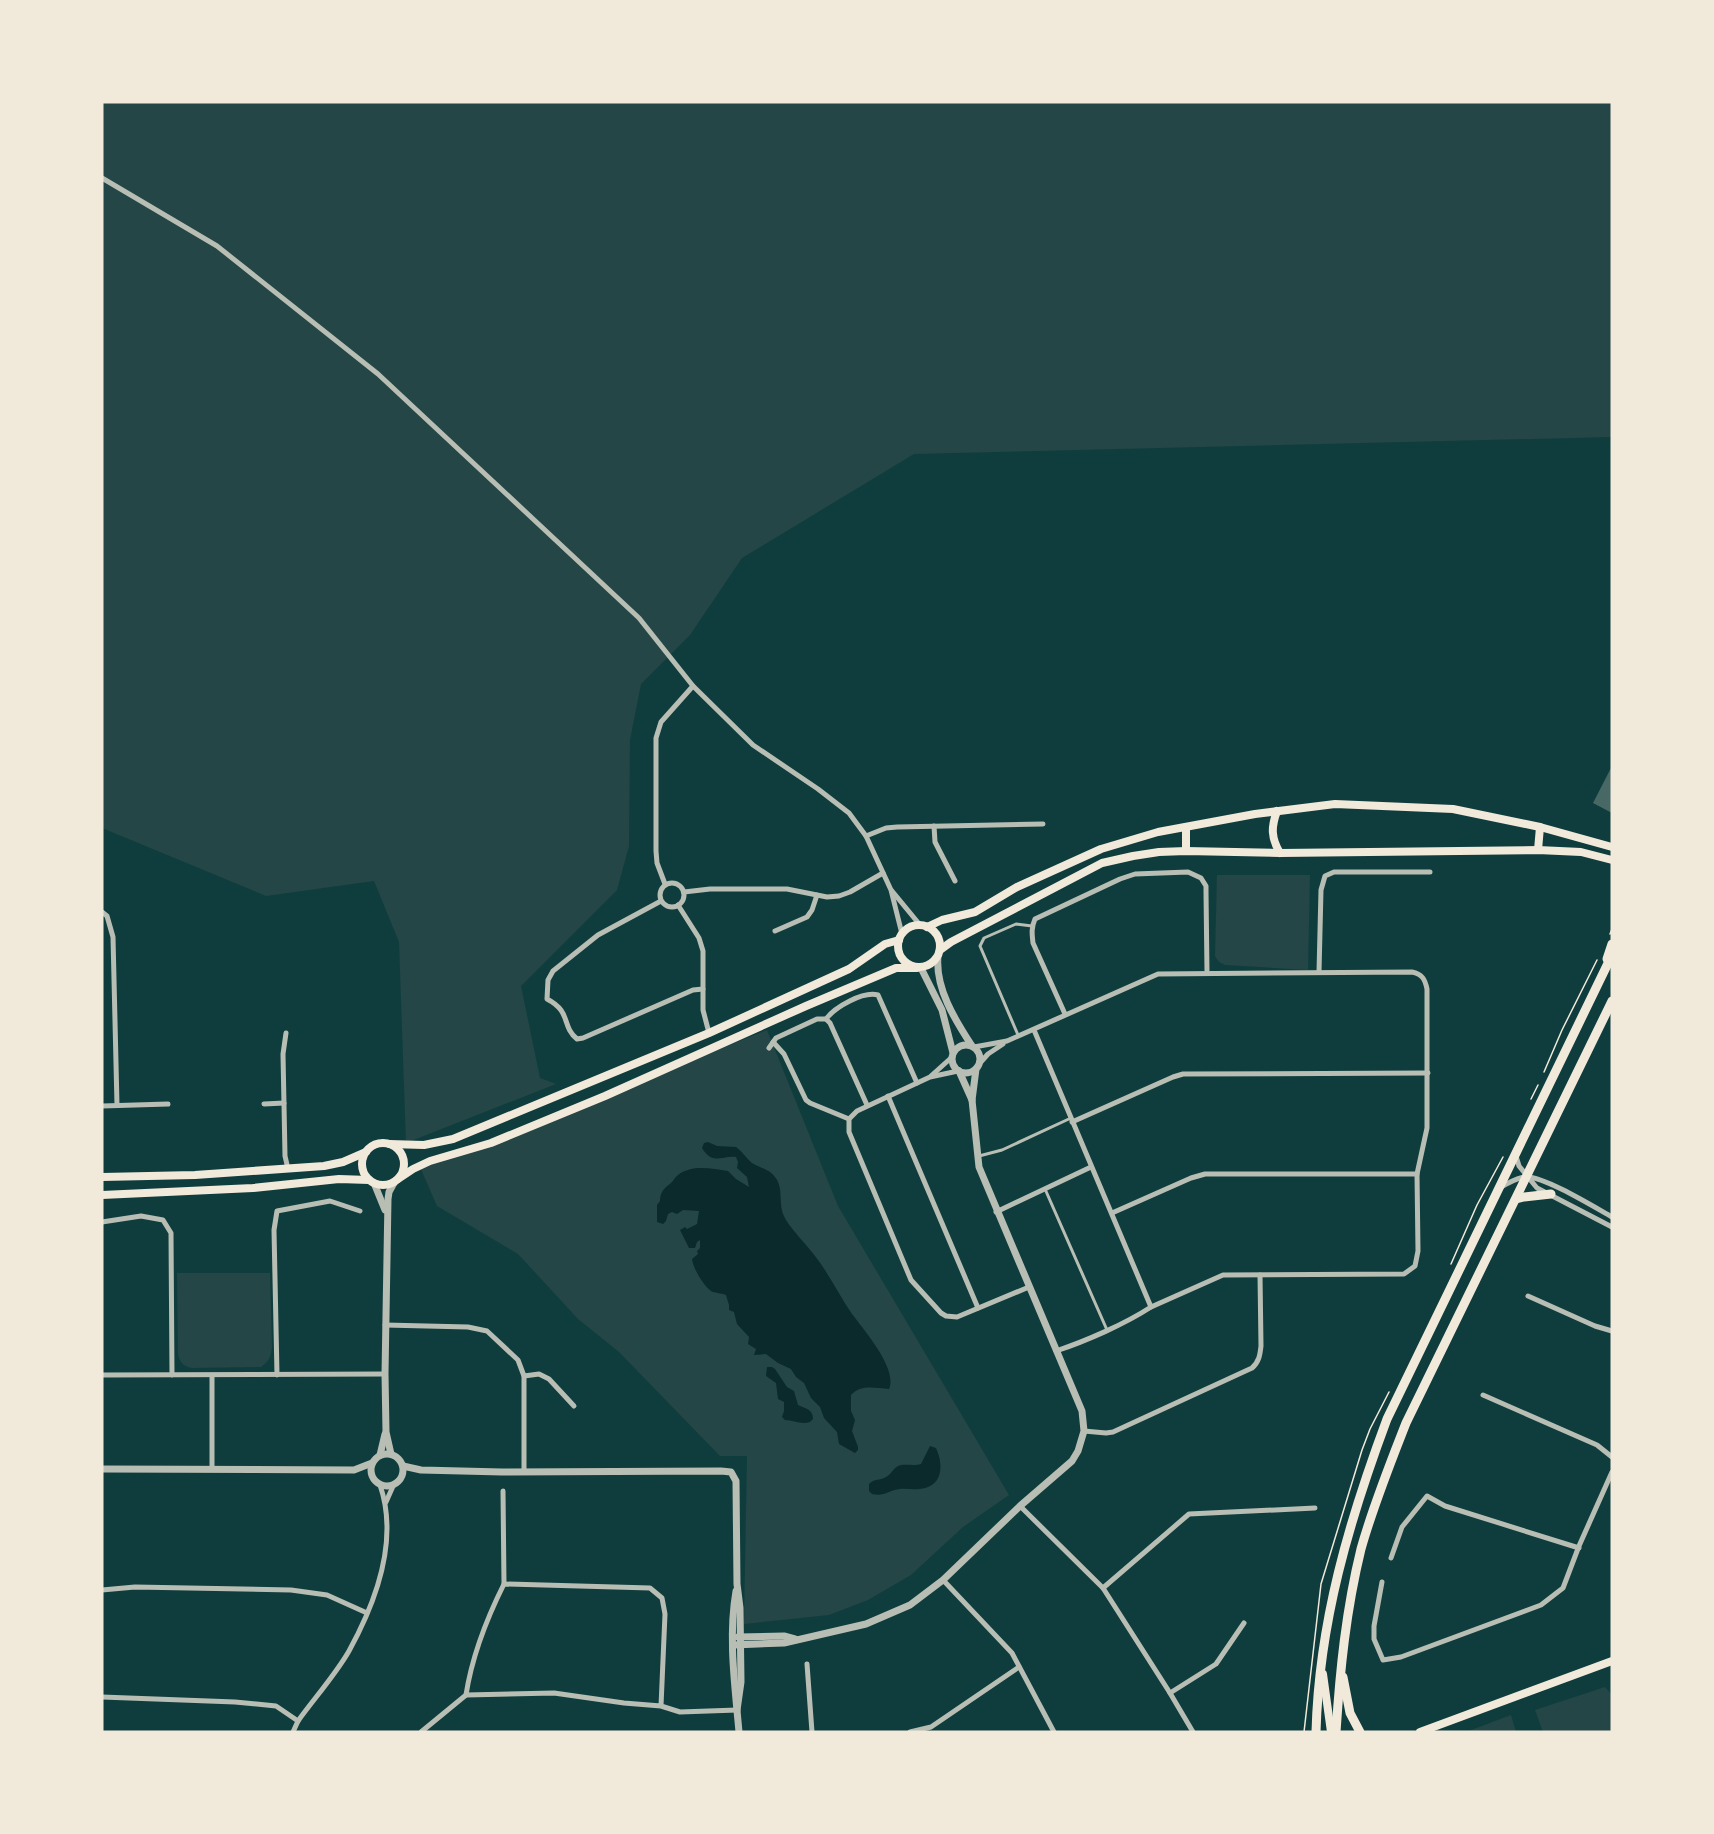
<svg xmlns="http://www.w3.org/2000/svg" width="1714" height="1834" font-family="'Noto Sans',sans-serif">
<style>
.green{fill:#244646}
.water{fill:#0a2a2b}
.building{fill:#486865}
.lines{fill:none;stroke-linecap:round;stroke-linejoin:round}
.path{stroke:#f1e9da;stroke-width:1.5}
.service{stroke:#b8beb3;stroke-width:3}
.minor{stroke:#b8beb3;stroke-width:5}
.tertiary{stroke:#b8beb3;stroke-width:7}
.secondary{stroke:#f1e9da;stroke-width:8}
.trunk{stroke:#f1e9da;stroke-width:9}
</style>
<rect width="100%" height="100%" fill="#0f3d3e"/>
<!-- green -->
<g class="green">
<path d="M102,102H1612V437L914,454L742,558L690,635L641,684L630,740L629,846L617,890L521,986L540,1078L556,1084L406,1143L399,942L374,881L266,896L102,828Z"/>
<path d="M1217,875H1310L1308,970L1225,965L1219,962L1215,956Z"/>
<path d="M767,1030L838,1206L1009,1495L963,1527L911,1575L868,1600L829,1615L744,1624L747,1456H720L619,1352L578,1319L518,1254L437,1206L420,1167Z"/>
<path d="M177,1273H270L272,1347C271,1357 269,1361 261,1367L192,1368C183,1366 180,1363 178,1354Z"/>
<path d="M1605,1687L1612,1695V1732H1543L1535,1710Z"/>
<path d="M1511,1715L1516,1732H1466Z"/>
</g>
<!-- water -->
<g class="water">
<path d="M708,1142L717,1146L736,1147C742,1151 746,1158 752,1163C760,1168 769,1169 775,1177C784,1188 778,1204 784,1216C788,1226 807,1245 815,1256C829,1274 839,1295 852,1314C864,1330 898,1369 889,1389C875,1388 861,1384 851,1395V1411L855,1420L852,1431L858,1447V1450L855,1453L839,1444L837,1432L824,1418L820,1407L811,1398L804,1383L796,1377L791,1369L778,1363L766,1354L754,1355L756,1349L748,1344L749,1337L737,1324L734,1312L729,1310V1305L726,1295C721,1293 714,1293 711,1291C703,1285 693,1268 692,1259L698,1254L697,1251L700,1248V1240L697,1242L695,1248H689L680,1230L685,1227L687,1229L697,1224L699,1211L683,1210L677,1214L672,1212L668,1214L666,1221L663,1224L657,1222V1205L660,1201C660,1191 665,1188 672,1182C674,1180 675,1177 678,1175C693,1164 711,1169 728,1171L736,1179L749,1187L747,1177L737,1168L738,1162L736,1157C722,1155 713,1166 702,1148L704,1143Z"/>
<path d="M767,1367H772L775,1369L787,1387L794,1391L798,1405C806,1409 813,1409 813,1419L810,1422C800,1425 794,1420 785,1420L782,1417L784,1411V1402L778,1399L776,1383L766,1376Z"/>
<path d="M930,1446L936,1448C944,1466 943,1487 919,1489C913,1490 906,1488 900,1489C888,1490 885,1497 872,1494L869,1491V1484C875,1478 879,1481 886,1477C892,1474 894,1466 901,1465C908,1464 914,1466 921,1464Z"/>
</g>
<!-- building -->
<path class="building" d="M1612,766V813L1593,803Z"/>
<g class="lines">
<!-- path -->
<g class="path">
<path d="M1610,934L1612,929"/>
<path d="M1544,1072L1562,1030L1597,960"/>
<path d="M1531,1099L1538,1085"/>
<path d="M1451,1264L1477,1205L1503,1157"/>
<path d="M1304,1732L1321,1584L1362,1450L1370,1429L1389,1392"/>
</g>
<!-- service -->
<g class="service">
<path d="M1018,1035L980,946L984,938L1016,924L1032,926"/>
<path d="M979,1156L1002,1150L1071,1118"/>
<path d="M1045,1189L1107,1330"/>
</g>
<!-- minor -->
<g class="minor">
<path d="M102,178L217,246L378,374L639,618L693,686L753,745L818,789L849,813L866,836L891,890L902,934"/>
<path d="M934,826L935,842L955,881"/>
<path d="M866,836L886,828L897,827L1043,824"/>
<circle cx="672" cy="895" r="12"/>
<path d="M665,884L657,863L656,851V738L661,722L693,686"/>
<path d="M892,891L920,925"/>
<path d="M684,892L710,889H787L827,897L839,896L850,892L883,873"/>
<path d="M661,901L598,935L553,971L548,980L547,999C572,1012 561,1026 577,1039L583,1038L693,990L703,989"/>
<path d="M678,905L699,938L703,951V1010L709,1033"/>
<path d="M102,912L107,916L113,937L117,1105"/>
<path d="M775,931L807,917L812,910L817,895"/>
<path d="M1319,972L1321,890L1325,876L1334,872H1430"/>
<path d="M1065,1014L1033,943C1032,934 1031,928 1035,919L1120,879L1135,874L1188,872L1201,878L1206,886V892L1207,972"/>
<path d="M826,1019C835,1007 863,991 878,995L917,1083"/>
<path d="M1034,1030L1151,1307"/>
<path d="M286,1033L283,1054L285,1156L288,1169"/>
<path d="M773,1042L784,1054L806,1100L810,1103L849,1119"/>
<path d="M974,1047L1007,1041L1158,974L1412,972C1422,974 1425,979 1427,989V1128L1417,1174L1418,1251L1415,1266L1404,1274L1223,1275L1151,1307C1125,1324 1086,1341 1056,1351"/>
<path d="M769,1048L776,1038L817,1019H826L830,1023L867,1105"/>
<path d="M980,1063L988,1054L1003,1044"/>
<path d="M958,1071L930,1077L857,1111L849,1119V1132L911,1280L941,1313L946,1316L957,1317L1029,1287"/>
<path d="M931,1076L951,1058"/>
<path d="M888,1096L978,1308"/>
<path d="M264,1104L284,1103"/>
<path d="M102,1106L168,1104"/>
<path d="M1072,1122L1173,1077L1183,1074L1428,1073"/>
<path d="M1516,1156L1519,1166L1537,1188L1612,1227"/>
<path d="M1501,1187C1509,1183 1517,1177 1527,1177C1545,1177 1594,1207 1612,1217"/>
<path d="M996,1212L1091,1167"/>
<path d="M1112,1213L1191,1178L1205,1174H1417"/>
<path d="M102,1222L141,1216L163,1220L171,1233L172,1375"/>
<path d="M1528,1296L1595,1326L1612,1331"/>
<path d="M385,1325L468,1327L487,1331L518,1360L524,1376V1472"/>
<path d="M102,1375L385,1374"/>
<path d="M277,1375L274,1230L277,1211L330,1201L360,1211"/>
<path d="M524,1376L539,1374L549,1379L574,1406"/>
<path d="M1483,1395L1597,1445L1612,1457"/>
<path d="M1084,1431L1106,1433L1113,1432L1252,1368C1259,1362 1260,1355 1261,1346L1260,1275"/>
<path d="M212,1469V1376"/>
<path d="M503,1491L504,1584"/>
<path d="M386,1502L394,1484"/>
<path d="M1020,1506L1103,1588L1170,1693L1193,1732"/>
<path d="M1391,1558L1402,1527L1427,1496L1445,1506L1579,1548"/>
<path d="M943,1580L1012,1653L1054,1732"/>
<path d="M1382,1582L1374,1626V1639L1383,1660L1401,1657L1541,1605L1563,1588L1579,1546L1612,1472"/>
<path d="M1103,1588L1189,1514L1315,1508"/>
<path d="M102,1590L135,1587L291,1590L327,1595L367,1613"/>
<path d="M807,1664L812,1732"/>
<path d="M1170,1693L1216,1664L1244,1623"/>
<path d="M102,1697L235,1702L276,1706L298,1721"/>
<path d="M661,1706L665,1614L662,1598L650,1588L504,1584C486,1620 472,1656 466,1695L554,1693L624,1703L661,1706L680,1712L737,1710"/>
<path d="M293,1732L298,1721C313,1700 336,1674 349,1651C376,1602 399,1540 380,1485"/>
<path d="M421,1732L466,1695"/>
<path d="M910,1732L931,1727L1019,1667"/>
</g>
<!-- tertiary -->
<g class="tertiary">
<path d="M938,956C935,988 955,1020 972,1046"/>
<path d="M921,968L942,1010L953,1053"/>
<circle cx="966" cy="1059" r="14"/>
<path d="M959,1071L972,1100"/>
<path d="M374,1183L385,1210"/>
<circle cx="387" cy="1470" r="16"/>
<path d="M391,1454L386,1432L385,1374L388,1199L389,1192L395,1181"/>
<path d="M380,1455L385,1434"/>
<path d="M403,1466L421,1470L502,1472L721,1471L731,1472L736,1481L737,1584L740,1608L741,1682L737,1710"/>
<path d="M102,1469L354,1470L372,1463"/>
<path d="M736,1591C728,1637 735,1686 739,1732"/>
<path d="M738,1637L784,1636L795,1639"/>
<path d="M733,1645L784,1643L866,1624L910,1605L943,1580L1020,1506L1072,1461L1078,1451L1084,1431L1082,1411L979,1167L972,1100L976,1069"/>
</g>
<!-- secondary -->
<g class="secondary">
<path d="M1277,811C1271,827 1271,838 1280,853"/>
<path d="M1186,827V851"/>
<path d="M1538,850L1540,827"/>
<circle cx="919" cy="946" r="21"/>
<path d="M927,927L942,920L975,912L1017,887L1101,849L1158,832L1255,814L1335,804L1453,809L1540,827L1612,847"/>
<path d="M940,950L951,942L1102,863L1133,856L1159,852L1186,851L1280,853L1538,850L1581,852L1612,860"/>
<circle cx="383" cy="1164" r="21"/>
<path d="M389,1144L424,1145L453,1139L709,1033L849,969L885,944L899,940"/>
<path d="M102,1177L195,1175L324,1166L343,1162L366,1152"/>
<path d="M398,1179L413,1169L430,1161L491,1143L605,1096L806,1006L896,968H917"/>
<path d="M102,1195L253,1188L339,1179L369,1180"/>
<path d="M1323,1674L1331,1732"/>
<path d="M1420,1732L1612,1661"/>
</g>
<!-- trunk -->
<g class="trunk">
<path d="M1607,959L1612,944"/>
<path d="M1516,1199L1524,1197L1551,1194"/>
<path d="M1343,1677L1350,1713L1360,1732"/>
<path d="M1316,1732C1319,1622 1349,1521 1387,1419L1612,955"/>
<path d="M1336,1732C1340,1670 1346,1610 1361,1549C1373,1506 1390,1464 1406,1423L1612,1001"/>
</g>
</g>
<!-- border -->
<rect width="1714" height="1834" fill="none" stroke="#f1e9da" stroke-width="207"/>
</svg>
